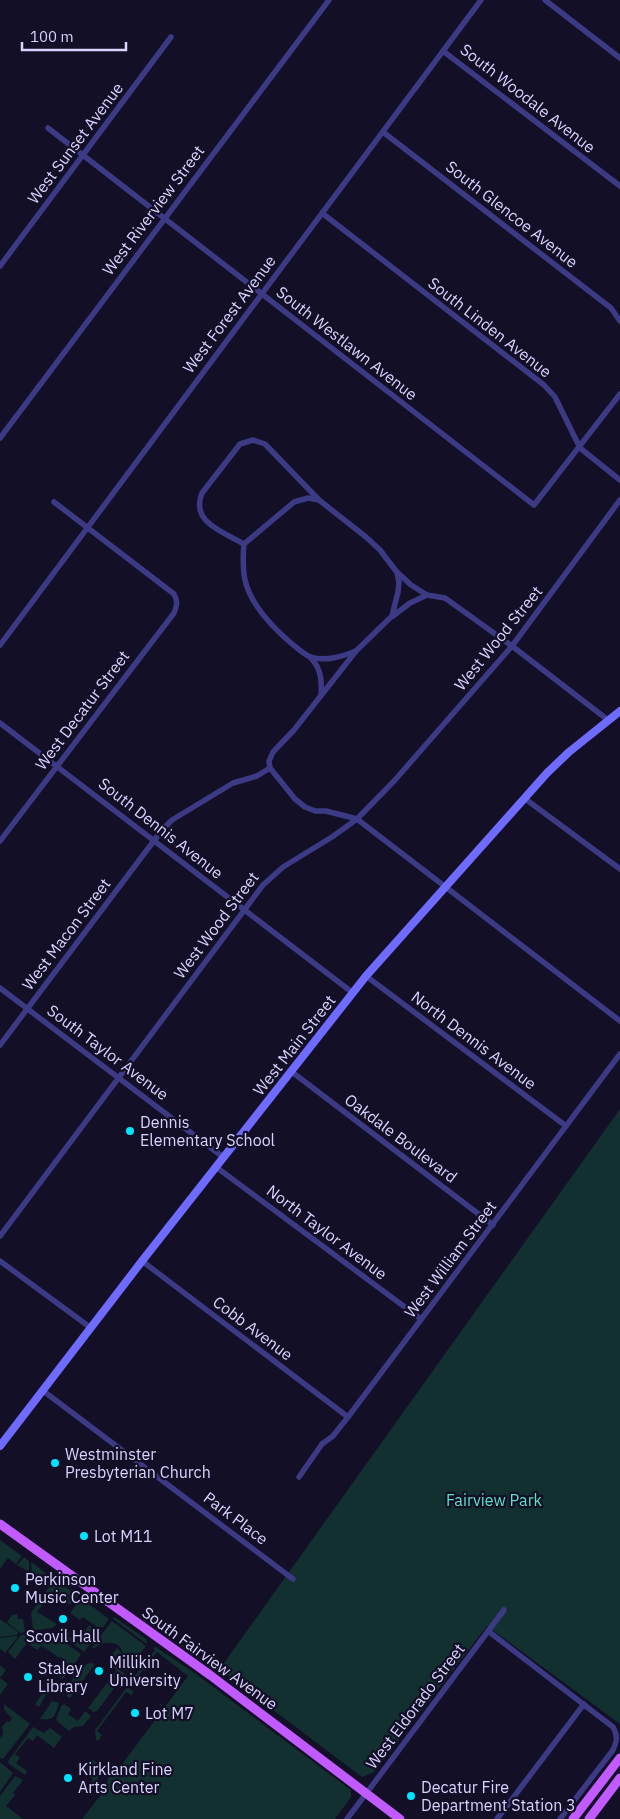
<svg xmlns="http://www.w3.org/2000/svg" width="620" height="1819" font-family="'IBM Plex Sans',sans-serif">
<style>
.green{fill:#12302f}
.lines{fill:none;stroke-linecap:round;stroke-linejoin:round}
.street{stroke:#3d3a85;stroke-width:5.5}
.secondary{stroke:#6f6bff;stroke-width:8}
.primary{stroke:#c25bff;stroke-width:9}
.poi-dot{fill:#00e5ff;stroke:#130f26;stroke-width:2}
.labels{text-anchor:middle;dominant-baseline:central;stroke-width:4.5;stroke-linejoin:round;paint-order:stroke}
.street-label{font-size:16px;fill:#d9d4ff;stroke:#130f26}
.poi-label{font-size:16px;fill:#d9d4ff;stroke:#130f26;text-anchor:start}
.park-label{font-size:16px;fill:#5fe0c0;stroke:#130f26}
</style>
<rect width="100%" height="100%" fill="#130f26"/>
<!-- green -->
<g class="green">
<path d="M620,1109V1724L487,1626L374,1772L362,1777L227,1675L224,1663Z"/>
<path d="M0,1540L22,1556L16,1564L8,1558L0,1569Z"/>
<path d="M24,1557L29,1561V1572L17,1565Z"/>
<path d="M31,1562L50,1576V1579L44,1587L35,1581L37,1578L32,1574Z"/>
<path d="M56,1580L78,1596L71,1604L56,1603L57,1602L49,1596L37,1612L57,1624L52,1628L29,1631L28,1628H33L31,1613L53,1581Z"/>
<path d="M81,1598L109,1619L103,1627H97L83,1617L80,1620L70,1613Z"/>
<path d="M17,1614L18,1619H23L25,1632L20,1633L7,1622L12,1615Z"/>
<path d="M114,1617L146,1639L147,1644L113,1619Z"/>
<path d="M0,1619L18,1632L17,1635L0,1637Z"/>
<path d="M112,1621L146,1646L127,1671C120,1662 128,1643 110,1643C103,1642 99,1645 94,1649L92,1647Z"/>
<path d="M89,1625L96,1631V1636L84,1652L58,1632L61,1627L70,1633L68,1636L77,1642Z"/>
<path d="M49,1631L81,1654L72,1668L66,1663V1661L61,1657L59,1658L32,1637L51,1653L41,1646L37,1650L27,1643L15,1659L8,1652L21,1635L26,1634L30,1636V1634Z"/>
<path d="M17,1636L18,1637L5,1653L0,1649V1638Z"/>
<path d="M156,1647L196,1674L351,1790V1797L335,1819H82L104,1791L111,1770L113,1768L117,1771L188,1676L157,1652L136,1679L140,1684L138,1685L132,1680L155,1650L153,1648Z"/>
<path d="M117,1648L121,1652L122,1669L109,1659Z"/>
<path d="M110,1662L125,1674L97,1711L94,1712L88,1708L117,1670L109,1664Z"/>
<path d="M91,1663L95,1664L71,1697L70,1698L67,1697C68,1684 77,1665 91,1663Z"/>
<path d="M0,1665L6,1670L0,1678L8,1684L0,1695Z"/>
<path d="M64,1665L71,1670L63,1679L57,1674Z"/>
<path d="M48,1686L50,1688L39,1707L35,1704Z"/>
<path d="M127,1687L133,1691V1694L131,1695L126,1692L97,1731L102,1735L98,1741L96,1740L95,1730Z"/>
<path d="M52,1701L59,1703C55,1716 55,1721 40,1719Z"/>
<path d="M4,1704L30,1724L3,1759L0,1758V1738L3,1734L2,1727L7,1721L10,1722L12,1718L4,1710Z"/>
<path d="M64,1704L71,1709L68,1714L78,1721L85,1711L91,1716L83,1726L74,1727L69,1731L56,1720L61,1706Z"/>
<path d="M33,1727L44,1733L50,1728L62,1737L54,1748L37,1735L33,1741L28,1738L15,1754L20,1758L16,1763L27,1771L25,1775L9,1764L8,1761Z"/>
<path d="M92,1759L102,1766L95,1789L90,1784L93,1779L76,1767L80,1760L84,1763L86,1761L89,1763Z"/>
<path d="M0,1762L13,1773L0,1792Z"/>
<path d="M15,1776L23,1780L13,1793L15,1795L6,1806L23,1819H0V1796Z"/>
</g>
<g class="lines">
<!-- street -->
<g class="street">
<path d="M545,0L620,58"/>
<path d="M443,51L620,186"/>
<path d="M48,128L534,505L620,394"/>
<path d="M383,132L611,308L620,321"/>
<path d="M322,213L544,385L555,397L580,448L620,480"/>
<path d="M0,266L171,37"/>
<path d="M0,438L329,0"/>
<path d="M244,544C223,532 190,522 202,493L240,444L253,440L265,444L319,500"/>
<path d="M393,616L410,603L427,595"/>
<path d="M0,645L481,0"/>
<path d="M356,651C343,656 326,662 311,657C304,655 298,648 292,644C272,627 248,603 244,575C243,565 243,554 244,544L294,502L308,498L319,500L366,537L380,550L396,571L411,585L427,595L445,598L512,646L608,720"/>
<path d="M310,657C321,668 322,680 321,695"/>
<path d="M0,723L353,993"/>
<path d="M270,768L295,799L305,807L315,811H326L357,819L620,1021"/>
<path d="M524,798L620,869"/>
<path d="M0,841L174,613C177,606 178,601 174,594L54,502"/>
<path d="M366,976L566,1126"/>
<path d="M0,988L223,1157"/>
<path d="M0,1045L162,830L172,820L233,783L257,776L270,768L269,761L273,752L294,730L356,651L392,616L398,592L399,582L397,573"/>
<path d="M292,1072L493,1225"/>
<path d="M216,1167L421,1319"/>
<path d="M0,1236L263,885L283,867L332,837L357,819L395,780L512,646L620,500"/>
<path d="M0,1261L91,1328"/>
<path d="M142,1261L348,1417"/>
<path d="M42,1390L293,1579"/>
<path d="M299,1477L322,1444L333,1436L348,1417L620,1054"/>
<path d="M488,1631L613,1727C618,1736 617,1741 613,1750L560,1819"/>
<path d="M347,1819L504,1610"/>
<path d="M497,1819L584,1704"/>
</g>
<!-- secondary -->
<path class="secondary" d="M0,1446L142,1261L366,976L547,773L569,752L620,711"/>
<!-- primary -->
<g class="primary">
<path d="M0,1524L210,1675L400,1819"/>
<path d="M573,1819L620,1758"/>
<path d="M589,1819L620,1778"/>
</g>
</g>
<!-- markers -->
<g class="poi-dot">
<circle cx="130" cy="1131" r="5"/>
<circle cx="55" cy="1463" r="5"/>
<circle cx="84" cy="1536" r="5"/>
<circle cx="15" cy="1588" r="5"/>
<circle cx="63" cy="1619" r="5"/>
<circle cx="99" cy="1671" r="5"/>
<circle cx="28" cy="1677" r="5"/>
<circle cx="135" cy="1713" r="5"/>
<circle cx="68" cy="1778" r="5"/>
<circle cx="411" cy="1796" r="5"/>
</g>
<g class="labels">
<!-- street labels -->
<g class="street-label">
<text transform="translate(528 98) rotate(38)">South Woodale Avenue</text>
<text transform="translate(75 143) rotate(-53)">West Sunset Avenue</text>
<text transform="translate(153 210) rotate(-53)">West Riverview Street</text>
<text transform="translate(512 214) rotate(38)">South Glencoe Avenue</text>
<text transform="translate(229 314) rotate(-53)">West Forest Avenue</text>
<text transform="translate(490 327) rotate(38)">South Linden Avenue</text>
<text transform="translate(347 343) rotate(38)">South Westlawn Avenue</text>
<text transform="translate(498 638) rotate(-51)">West Wood Street</text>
<text transform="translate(82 710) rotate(-53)">West Decatur Street</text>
<text transform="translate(161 828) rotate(38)">South Dennis Avenue</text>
<text transform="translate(216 925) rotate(-53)">West Wood Street</text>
<text transform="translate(66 934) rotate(-53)">West Macon Street</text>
<text transform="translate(474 1040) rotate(37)">North Dennis Avenue</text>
<text transform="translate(294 1045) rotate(-52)">West Main Street</text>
<text transform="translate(108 1052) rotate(37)">South Taylor Avenue</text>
<text transform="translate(401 1138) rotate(37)">Oakdale Boulevard</text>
<text transform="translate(327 1232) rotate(37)">North Taylor Avenue</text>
<text transform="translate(450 1259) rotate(-53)">West William Street</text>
<text transform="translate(253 1328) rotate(37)">Cobb Avenue</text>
<text transform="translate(236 1518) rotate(37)">Park Place</text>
<text transform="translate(210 1658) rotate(36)">South Fairview Avenue</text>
<text transform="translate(415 1706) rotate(-53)">West Eldorado Street</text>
</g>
<!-- poi labels -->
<g class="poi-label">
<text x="140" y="1122">Dennis<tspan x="140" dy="18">Elementary School</tspan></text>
<text x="65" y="1454">Westminster<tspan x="65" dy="18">Presbyterian Church</tspan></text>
<text x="94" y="1536">Lot M11</text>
<text x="25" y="1579">Perkinson<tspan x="25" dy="18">Music Center</tspan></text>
<text x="63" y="1636" text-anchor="middle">Scovil Hall</text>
<text x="109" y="1662">Millikin<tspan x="109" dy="18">University</tspan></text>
<text x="38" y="1668">Staley<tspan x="38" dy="18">Library</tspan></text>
<text x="145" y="1713">Lot M7</text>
<text x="78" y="1769">Kirkland Fine<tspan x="78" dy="18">Arts Center</tspan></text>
<text x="421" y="1787">Decatur Fire<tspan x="421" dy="18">Department Station 3</tspan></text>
</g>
<!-- park labels -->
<g class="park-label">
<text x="494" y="1500">Fairview Park</text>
</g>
</g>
<!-- scale -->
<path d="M22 42v8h104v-8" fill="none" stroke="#d9d4ff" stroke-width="2.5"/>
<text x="30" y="42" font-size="15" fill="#d9d4ff" stroke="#130f26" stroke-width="4" paint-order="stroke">100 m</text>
</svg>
